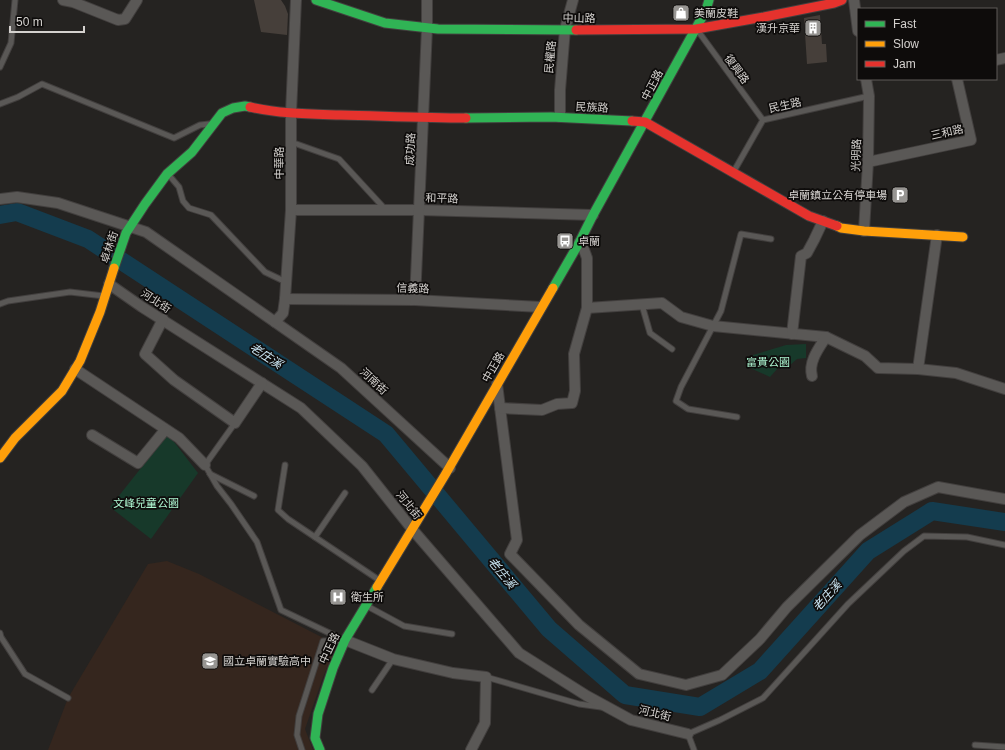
<svg xmlns="http://www.w3.org/2000/svg" width="1005" height="750" font-family="Helvetica,'Noto Sans TC',sans-serif">
<style>
.education{fill:#35261e}
.green{fill:#17392a}
.lines{fill:none;stroke-linecap:round;stroke-linejoin:round}
.river{stroke:#143c4e;stroke-width:18}
.building{fill:#463f3a}
.lane-casing{stroke:#423f3e;stroke-width:7}
.street-casing{stroke:#423f3e;stroke-width:12}
.fast-casing{stroke:#423f3e;stroke-width:11}
.slow-casing{stroke:#423f3e;stroke-width:11}
.jam-casing{stroke:#423f3e;stroke-width:11}
.lane{stroke:#5a5856;stroke-width:5}
.street{stroke:#5a5856;stroke-width:10}
.fast{stroke:#30b455;stroke-width:9}
.slow{stroke:#ff9f0a;stroke-width:9}
.jam{stroke:#e5322d;stroke-width:9}
.labels{text-anchor:middle;dominant-baseline:central;stroke-width:3.5;stroke-linejoin:round;paint-order:stroke}
.poi-label{font-size:11px;fill:#d5d2cf;stroke:#0e0c0b;text-anchor:start}
.street-label{font-size:11px;fill:#d5d2cf;stroke:#0e0c0b}
.park-label{font-size:11px;fill:#acf5d0;stroke:#0e0c0b}
.water-label{font-size:12px;font-style:italic;fill:#ceeaf8;stroke:#0e0c0b}
</style>
<rect width="100%" height="100%" fill="#252321"/>
<!-- education -->
<path class="education" d="M167,561L199,574L337,645L323,677L305,729L313,750H48L68,698L148,564Z"/>
<!-- green -->
<g class="green">
<path d="M806,344V358L797,359L789,366L778,368L770,377L748,367L753,355L786,345Z"/>
<path d="M168,434L198,473L151,539L110,507Z"/>
</g>
<g class="lines">
<!-- river -->
<path class="river" d="M0,215L17,212L88,239L386,434L549,629L625,695L700,707L760,671L868,551L932,511L1005,522"/>
</g>
<!-- building -->
<g class="building">
<path d="M254,0H281L285,6L288,14L287,35L261,32Z"/>
<path d="M820,15L822,44H826L827,62L807,64L804,18Z"/>
</g>
<g class="lines">
<!-- lane casing -->
<g class="lane-casing">
<g id="lane">
<path d="M698,31L763,120"/>
<path d="M0,67L11,43L15,0"/>
<path d="M0,104L18,97L42,84L174,138L200,125L209,124"/>
<path d="M291,142L339,159L385,209"/>
<path d="M734,171L763,120L869,96"/>
<path d="M168,174L179,187L183,201L189,208L211,215L265,272L286,282"/>
<path d="M0,304L8,301L70,292L104,296"/>
<path d="M642,305L650,333L672,349"/>
<path d="M737,417L688,409L676,401L681,387L721,311L741,234L771,239"/>
<path d="M235,423L205,465L217,486L231,504L257,542L281,610L344,640"/>
<path d="M285,465L278,510L288,519L379,580"/>
<path d="M210,474L254,496"/>
<path d="M315,537L345,493"/>
<path d="M367,606L404,626L452,634"/>
<path d="M0,633L1,637L25,674L68,698"/>
<path d="M486,677L579,704L601,707"/>
<path d="M372,690L393,659"/>
<path d="M975,745L1005,747"/>
<path d="M302,750L297,735L299,716L323,641H342"/>
<path d="M694,750L688,734L720,720L763,698L848,604L904,551L924,536L967,537L1005,545"/>
</g>
</g>
<!-- street casing -->
<g class="street-casing">
<g id="street">
<path d="M63,0L73,2L118,20L125,19L137,0"/>
<path d="M854,0L858,31"/>
<path d="M996,60L1005,58"/>
<path d="M560,117V90L565,29L573,0"/>
<path d="M868,162L971,140L957,79"/>
<path d="M0,199L17,197L58,203L146,232L341,368L450,468"/>
<path d="M291,210H419L593,215"/>
<path d="M864,231L868,162L869,96L866,79"/>
<path d="M109,284L142,307L301,408L362,466L412,529L519,653L587,696L631,720L688,734"/>
<path d="M285,299L415,300L541,307"/>
<path d="M415,300L427,28V0"/>
<path d="M587,308L662,303L681,317L713,326L826,337L865,356L878,368L918,369L956,373L1005,389"/>
<path d="M163,319L145,354L174,380L235,423L262,383"/>
<path d="M275,322L283,313L285,299L291,210V113L296,0"/>
<path d="M792,334L801,256L807,253L814,240L823,221"/>
<path d="M75,369L179,438L205,465"/>
<path d="M918,369L937,235"/>
<path d="M812,376C808,362 819,348 826,337"/>
<path d="M497,384L517,540L510,554L579,625L639,674L686,685L722,675L760,639L787,607L860,535L904,502L938,487L1005,499"/>
<path d="M500,408L542,410L557,404L572,403L575,391L574,354L587,308V258L583,247L579,243"/>
<path d="M92,435L138,463L165,430"/>
<path d="M345,640L393,659L453,673L486,677L485,723L471,750"/>
</g>
</g>
<!-- fast casing -->
<g class="fast-casing">
<g id="fast">
<path d="M316,0L385,23L438,29L576,30"/>
<path d="M466,118L551,117L632,121"/>
<path d="M114,268L126,233L145,204L167,174L192,152L222,113L233,108L245,106L250,107"/>
<path d="M553,288L579,243L593,215L706,10L709,0"/>
<path d="M320,750L315,738L318,714L333,668L345,640L377,587"/>
</g>
</g>
<!-- slow casing -->
<g class="slow-casing">
<g id="slow">
<path d="M837,226L841,228L864,231L963,237"/>
<path d="M0,458L15,438L62,391L80,361L100,312L114,268"/>
<path d="M377,587L445,475L553,288"/>
</g>
</g>
<!-- jam casing -->
<g class="jam-casing">
<g id="jam">
<path d="M576,30L696,29L764,17L834,3L842,0"/>
<path d="M250,107C280,114 311,114 341,115C383,116 425,118 466,118"/>
<path d="M632,121L645,122L809,216L837,226"/>
</g>
</g>
<!-- lane -->
<use href="#lane" class="lane"/>
<!-- street -->
<use href="#street" class="street"/>
<!-- fast -->
<use href="#fast" class="fast"/>
<!-- slow -->
<use href="#slow" class="slow"/>
<!-- jam -->
<use href="#jam" class="jam"/>
</g>
<!-- icons -->
<defs>
<g id="shop-square" transform="scale(0.9)"><rect x="-9" y="-9" width="18" height="18" rx="4" fill="#979592" stroke="#0e0c0b"/><path d="M-5-2.5h2.3a2.7 3.5 0 0 1 5.4 0H5L5.5 6h-11ZM-1.5-2.5h3a1.5 2.3 0 0 0-3 0Z" fill="#fff"/></g>
<g id="building-square" transform="scale(0.9)"><rect x="-9" y="-9" width="18" height="18" rx="4" fill="#979592" stroke="#0e0c0b"/><path d="M-4-6H4V6H1V3H-1V6H-4ZM-2.5-4.3h1.7v1.8h-1.7ZM.8-4.3h1.7v1.8H.8ZM-2.5-1h1.7V.8h-1.7ZM.8-1h1.7V.8H.8Z" fill="#fff"/></g>
<g id="parking-square" transform="scale(0.9)"><rect x="-9" y="-9" width="18" height="18" rx="4" fill="#979592" stroke="#0e0c0b"/><path d="M-3.5-5.5H1a3.5 3.5 0 0 1 0 7H-1V5.5H-3.5ZM-1-3.4V-.6H.8a1.4 1.4 0 0 0 0-2.8Z" fill="#fff"/></g>
<g id="bus-square" transform="scale(0.9)"><rect x="-9" y="-9" width="18" height="18" rx="4" fill="#979592" stroke="#0e0c0b"/><path d="M-5-6H5V4H4V6H2V4H-2V6H-4V4H-5ZM-3.5-4V0h7V-4ZM-3.5 1.2v1.5H-2V1.2ZM2 1.2v1.5H3.5V1.2Z" fill="#fff"/></g>
<g id="hospital-square" transform="scale(0.9)"><rect x="-9" y="-9" width="18" height="18" rx="4" fill="#979592" stroke="#0e0c0b"/><path d="M-5-5h3v3.5h4V-5h3V5h-3V1.5h-4V5h-3Z" fill="#fff"/></g>
<g id="school-square" transform="scale(0.9)"><rect x="-9" y="-9" width="18" height="18" rx="4" fill="#979592" stroke="#0e0c0b"/><path d="M0-5L7-2L0 1L-7-2ZM-4 1L0 2.5L4 1V4Q0 6-4 4Z" fill="#fff"/></g>
</defs>
<g fill-rule="evenodd">
<use href="#shop-square" x="681" y="13"/>
<use href="#building-square" x="813" y="28"/>
<use href="#parking-square" x="900" y="195"/>
<use href="#bus-square" x="565" y="241"/>
<use href="#hospital-square" x="338" y="597"/>
<use href="#school-square" x="210" y="661"/>
</g>
<g class="labels">
<!-- poi labels -->
<g class="poi-label">
<text x="694" y="13">美蘭皮鞋</text>
<text x="800" y="28" text-anchor="end">漢升京華</text>
<text x="887" y="195" text-anchor="end">卓蘭鎮立公有停車場</text>
<text x="578" y="241">卓蘭</text>
<text x="351" y="597">衛生所</text>
<text x="223" y="661">國立卓蘭實驗高中</text>
</g>
<!-- street labels -->
<g class="street-label">
<text transform="translate(579 18) rotate(1)">中山路</text>
<text transform="translate(550 57) rotate(-85)">民權路</text>
<text transform="translate(737 69) rotate(54)">復興路</text>
<text transform="translate(652 85) rotate(-62)">中正路</text>
<text transform="translate(785 105) rotate(-13)">民生路</text>
<text transform="translate(592 107) rotate(3)">民族路</text>
<text transform="translate(947 132) rotate(-13)">三和路</text>
<text transform="translate(410 149) rotate(-87)">成功路</text>
<text transform="translate(856 155) rotate(-88)">光明路</text>
<text transform="translate(279 163) rotate(-90)">中華路</text>
<text transform="translate(442 198) rotate(2)">和平路</text>
<text transform="translate(109 247) rotate(-71)">卓林街</text>
<text transform="translate(413 288) rotate(2)">信義路</text>
<text transform="translate(156 301) rotate(33)">河北街</text>
<text transform="translate(493 367) rotate(-60)">中正路</text>
<text transform="translate(374 381) rotate(43)">河南街</text>
<text transform="translate(409 505) rotate(51)">河北街</text>
<text transform="translate(329 648) rotate(-65)">中正路</text>
<text transform="translate(655 713) rotate(14)">河北街</text>
</g>
<!-- park labels -->
<g class="park-label">
<text x="768" y="362">富貴公園</text>
<text x="146" y="503">文峰兒童公園</text>
</g>
<!-- water labels -->
<g class="water-label">
<text transform="translate(266 356) rotate(33)">老庄溪</text>
<text transform="translate(502 573) rotate(50)">老庄溪</text>
<text transform="translate(827 596) rotate(-48)">老庄溪</text>
</g>
</g>
<!-- legend -->
<rect x="857" y="8" width="140" height="72" fill="#0e0c0b" stroke="#5e5b59"/>
<rect x="865" y="21" width="20" height="6" fill="#30b455" stroke="#5e5b59"/>
<text x="893" y="28" font-size="12" fill="#d5d2cf">Fast</text>
<rect x="865" y="41" width="20" height="6" fill="#ff9f0a" stroke="#5e5b59"/>
<text x="893" y="48" font-size="12" fill="#d5d2cf">Slow</text>
<rect x="865" y="61" width="20" height="6" fill="#e5322d" stroke="#5e5b59"/>
<text x="893" y="68" font-size="12" fill="#d5d2cf">Jam</text>
<!-- scale -->
<path d="M10 26v6h74v-6" fill="none" stroke="#d5d2cf" stroke-width="2"/>
<text x="16" y="26" font-size="12" fill="#d5d2cf" stroke="#0e0c0b" stroke-width="3" paint-order="stroke">50 m</text>
</svg>
